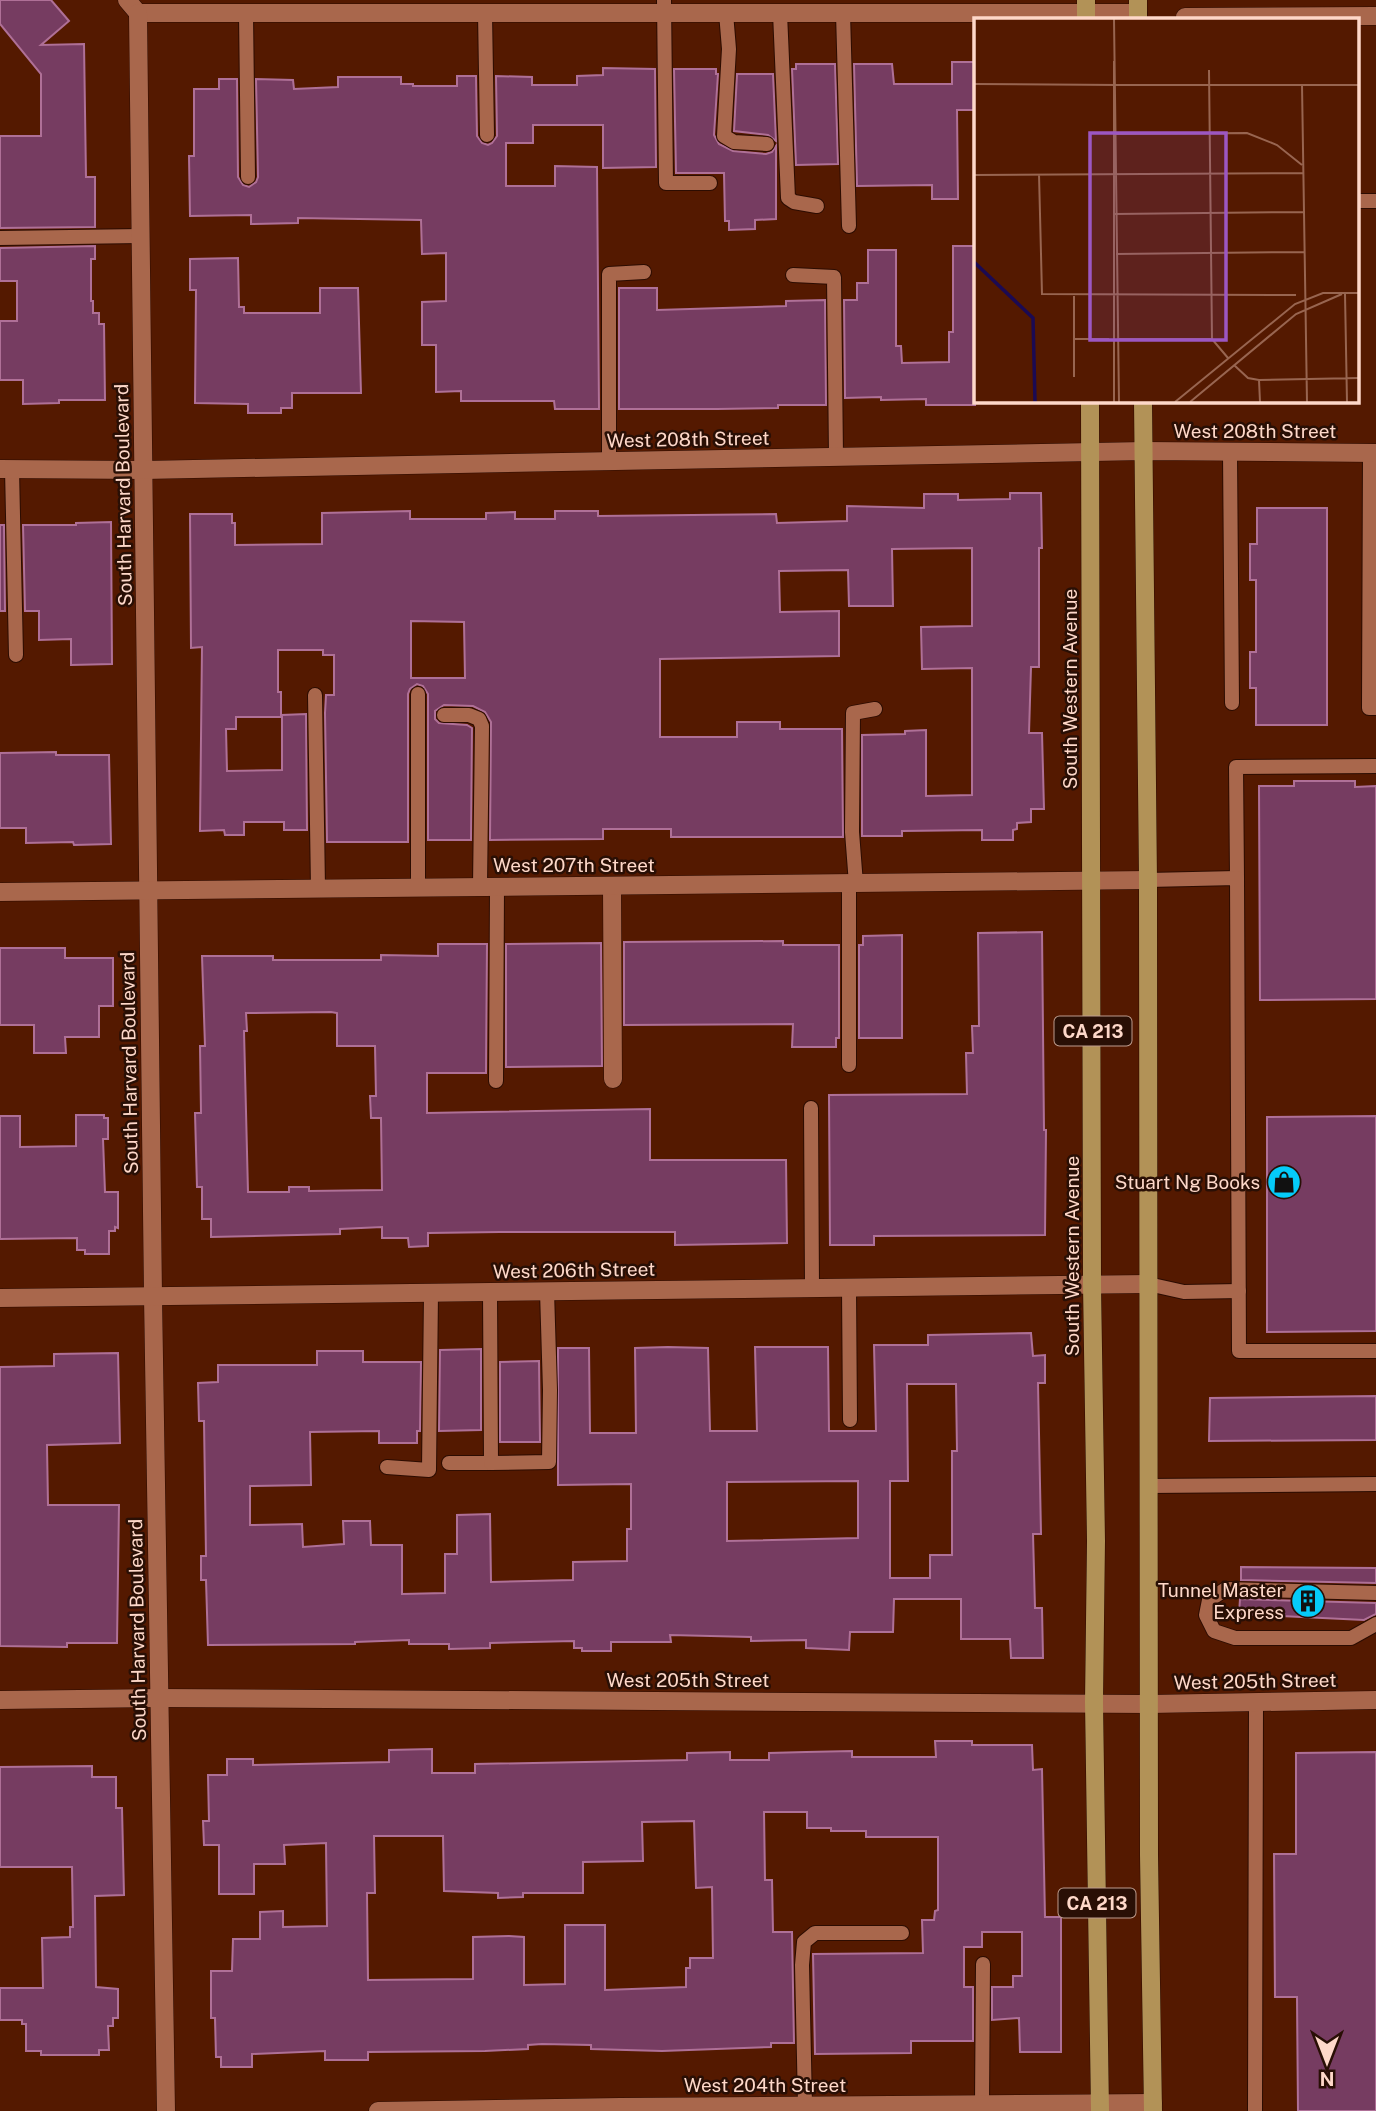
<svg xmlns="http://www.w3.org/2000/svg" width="1376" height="2111" font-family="'Public Sans',sans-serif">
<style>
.building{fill:#763c61;stroke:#af7097;stroke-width:2;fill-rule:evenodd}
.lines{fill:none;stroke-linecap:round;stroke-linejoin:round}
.service-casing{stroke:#2c0c01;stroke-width:16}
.minor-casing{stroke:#2c0c01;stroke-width:19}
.primary-casing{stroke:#2c0c01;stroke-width:19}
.service{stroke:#a9674c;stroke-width:14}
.minor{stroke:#a9674c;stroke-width:18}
.primary{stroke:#b29257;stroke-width:18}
.labels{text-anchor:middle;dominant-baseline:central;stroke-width:5;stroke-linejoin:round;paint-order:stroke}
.shield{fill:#290f05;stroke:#be9c8e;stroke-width:2}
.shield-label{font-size:18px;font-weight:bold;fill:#fed8c9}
.street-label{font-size:19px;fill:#fed8c9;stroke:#290f05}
.poi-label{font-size:19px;fill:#fed8c9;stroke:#290f05;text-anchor:end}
.inset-river{fill:none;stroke:#1b0a53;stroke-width:3.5}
.inset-road{fill:none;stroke:#986550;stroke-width:2}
.view{fill:#9c57c2;fill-opacity:0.15;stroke:#9c57c2;stroke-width:3.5}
.inset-edge{fill:none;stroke:#fed8c9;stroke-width:3.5}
</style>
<rect width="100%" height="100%" fill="#541900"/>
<!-- building -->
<g class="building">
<path d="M0,0H51L69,21L41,45L84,44L86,177H95V227L0,228V136H41V74L0,24Z"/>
<path d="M952,62H975V110H957L958,199H932V185L857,186L854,64H892L894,84H952Z"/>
<path d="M796,64H835L838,164L796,165L792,69H796Z"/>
<path d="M603,68L655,69L656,167L603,168V125H533V143H506V186H555V166L597,167L599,409H555L554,401H461V391L436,392V345H422V302L446,301V253L422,254L421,220L298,218V223L251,224V215L190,216L189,156H194V89H219V79H237L238,177L243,185L249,187L256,182L258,177L256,79L293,80L294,89L338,87V77H401V84H413V86H457V76H476L477,136L482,143L488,145L492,143L497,136L496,76L532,77V85H577V76L603,75Z"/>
<path d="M674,69H716V74H718L714,135L719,144L733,151L766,154L772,152L776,146V219L755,220V229L729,230V221H725L724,173H676Z"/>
<path d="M737,74H773L776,141L768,135L734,131Z"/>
<path d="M95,246V259H91V301H93V313H99V324H104L105,400H59V403L23,404V380H0V321H17V281H0V248Z"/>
<path d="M953,246H975V405H926V399L881,400V397L845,398L844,300H857V283H868V250H896V346H901L902,363L949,362V332H953Z"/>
<path d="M238,258L239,307H244V313H320V288H358L361,393H292V408H281V413H248V404L195,403L196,290H190V259Z"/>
<path d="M619,288H657V310L786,306V301L825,300L826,405H778V408L717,409H619Z"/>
<path d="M1010,493H1041L1042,548H1039V667H1031L1029,733H1042L1044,809H1031V822L1017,823V829L1013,830V840H982V830L902,831V836H862V735L905,734V731L926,730V796L972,795V668L922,669L921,627L972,626V548L892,549L893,606H849L848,570L779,571L780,612L839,611V656L660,659V737H737V722H780V729H842L843,837H671V829H603V839L490,840L491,722L485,712L473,706L444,705L435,711V719L439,723L467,725L472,728L471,840H428V694L423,686L417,684L410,689L408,694V842H327L325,713L326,695H334V655H323V650H278V692H281V717H236V729H226L227,771L282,770V715L306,714L307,830H284V822H244V835H225L224,830L200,831L202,647L191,648L190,514H232V523H235V545L322,544V513L410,511V519H486V513L515,512V519H555V511H598V516L776,514L777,523L847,521V506L924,508V494H958V500L1010,499ZM411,621L464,622L465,678H411Z"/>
<path d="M1257,508H1327V725H1256V688H1250V652H1256V580H1250V544H1257Z"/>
<path d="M111,522L112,664L71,665V639L39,640V611H25L23,525H76V523Z"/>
<path d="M0,525H4L5,611H0Z"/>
<path d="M56,752V755H109L111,844L74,845L73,842L26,843V828H0V753Z"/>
<path d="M1294,781H1355V787L1376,786V999L1260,1000L1259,786H1294Z"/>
<path d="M1042,932L1044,1130H1046L1045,1235L874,1236V1245H830L829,1095L967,1094L966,1053H973L972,1026H979L978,933Z"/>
<path d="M902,935V1038H859V945H863V936Z"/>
<path d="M783,941V945H839V1038H836V1047H792L793,1024L624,1025V942Z"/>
<path d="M601,943L602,1066L506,1067V944Z"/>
<path d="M438,944H487L486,1073H427V1113L650,1109V1160H786L787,1243L675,1245V1232H500L428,1233V1246L409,1247L408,1238H382V1227L340,1229V1234L211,1237V1219H202V1187H197L195,1113H201L200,1046H205L202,956H273V960H381V955L438,956ZM331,1012L337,1013V1046H375L376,1096H370L371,1118H381L382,1190L309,1191V1187H289V1192H248L244,1031H247L246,1013Z"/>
<path d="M0,948H65V958H113V1006H99V1037H65L66,1053H34V1025H0Z"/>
<path d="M76,1115H104V1118H108V1139H103L105,1192H118V1228L115,1227V1231H109V1254H85V1250H77V1238L0,1239V1116H20V1147L76,1146Z"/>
<path d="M1376,1116V1331L1267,1332V1117Z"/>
<path d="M1031,1333L1033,1356L1045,1355V1383H1038L1041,1534H1033L1035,1608H1042L1043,1658H1011L1010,1639H961V1599H894L893,1632H850L849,1650L806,1648V1640L751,1641V1637L670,1635L671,1642H611V1651H582V1648H574V1641L490,1643V1648L449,1649V1644H409V1640L355,1642V1644L208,1645L206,1580H201V1556H206L204,1421H199L198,1383L218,1382V1365H317V1351H363V1362H421L420,1431H417V1443H379V1431L310,1432L311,1485L250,1486V1525L302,1524L303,1547L344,1544L343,1521H370L371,1545H402V1594L445,1593V1554H457V1515L490,1514L491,1582L573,1580V1562L627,1561V1529H631V1484L558,1485V1348H589L590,1433H636L635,1348L668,1347L708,1348L710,1431H757L755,1347H828L829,1431H876L874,1345H928V1335ZM907,1384H956L957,1451H952V1555H930V1578H890V1481H908ZM858,1481V1538L727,1541V1482Z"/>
<path d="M481,1349V1430L439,1431L440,1350Z"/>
<path d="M118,1353L120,1443L47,1445L48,1505H119L117,1643H67V1647L0,1646V1367L54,1366V1354Z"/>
<path d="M539,1361L540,1442H500V1362Z"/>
<path d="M1376,1396V1440L1209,1441L1210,1398Z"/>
<path d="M1241,1567L1376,1568V1583L1241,1580Z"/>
<path d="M1240,1599L1376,1603V1614L1364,1620L1239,1614Z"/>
<path d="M935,1741H972V1745H1032L1033,1770L1042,1769L1045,1917H1061V2052H1020L1019,2018L992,2020V1987H1013V1976H1022V1932H982V1947H964V1987H973V2041H911V2053L815,2054L813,1954L923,1953L922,1920H934L935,1911L938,1910V1837H866V1831H831V1828H807V1812H764L765,1880H772L773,1932H792L794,2043H771V2047L662,2051L591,2049V2045L542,2044L528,2045V2049L485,2051L368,2052V2060H325V2051L252,2054V2067H221V2057H216L215,2018H211V1971H232L233,1939H260V1912L283,1911V1927L327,1926L326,1843L284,1845L285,1864H254V1894H219V1845H204L203,1821H209L208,1775H227V1759H253V1765L389,1762V1750L432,1749V1773H475V1764L687,1760V1753L730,1752V1760H769V1753L806,1752L852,1751V1757H936ZM694,1821L696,1888L712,1887L713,1958H690V1968H686V1987L605,1990V1925H565V1984L524,1985V1937L509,1936L473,1937V1979L368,1980L367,1893H375L374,1836H443L444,1891L498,1893V1898L523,1897V1893H583V1862L643,1861L642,1822Z"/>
<path d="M1376,1752V2111H1298L1297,1997H1275L1274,1854H1296V1753Z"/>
<path d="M92,1766V1777H116V1808H122L124,1895L95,1896L96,1987L118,1989V2018H113V2026H108L109,2050H99V2055H41V2051H26V2024H22V2020H0V1988H43L42,1938L70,1937V1927H73L72,1867H0V1767Z"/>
</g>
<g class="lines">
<!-- service casing -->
<g class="service-casing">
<g id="service">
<path d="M664,0L666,183H710"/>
<path d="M246,13L248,177"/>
<path d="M485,13L487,135"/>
<path d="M726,13L729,49L724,136L734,142L767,144"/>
<path d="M780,13L788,198L794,202L817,206"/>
<path d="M843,13L849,226"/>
<path d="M1357,201H1376"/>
<path d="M0,238L141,236"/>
<path d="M793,275L834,277L836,457"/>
<path d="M1230,452L1232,703"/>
<path d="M1370,452L1369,708H1376"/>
<path d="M609,461V274L644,272"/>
<path d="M12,469L16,655"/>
<path d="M418,694V887"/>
<path d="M315,695L318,888"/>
<path d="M444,715H469L479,719L482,726L480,887"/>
<path d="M1237,878L1236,767L1376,766"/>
<path d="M1148,880L1237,878L1239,1351H1376"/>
<path d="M849,884V1065"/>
<path d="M856,884L852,832L853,713L875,709"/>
<path d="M496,1081L497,887"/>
<path d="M811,1108L812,1288"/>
<path d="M1148,1284L1184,1292L1239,1291"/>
<path d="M849,1288L850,1420"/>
<path d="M449,1463H491L490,1292"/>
<path d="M491,1463L549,1462L550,1390L547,1291"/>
<path d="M387,1467L429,1470L431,1293"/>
<path d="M1148,1486L1376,1484"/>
<path d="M1376,1593L1226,1589L1209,1600L1206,1615L1214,1631L1235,1638H1351L1376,1624"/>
<path d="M982,2104L983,1964"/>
<path d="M805,2105L802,1965L804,1942L815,1933H902"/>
<path d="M1255,2111L1256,1702"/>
</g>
</g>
<!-- minor casing -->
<g class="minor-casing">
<g id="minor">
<path d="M127,0L138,13H1138"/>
<path d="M138,13L153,1296L166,2111"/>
<path d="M1185,17L1376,16"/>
<path d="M0,469L144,470L1144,451L1376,453"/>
<path d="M612,886L613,1079"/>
<path d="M0,892L1148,880"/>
<path d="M0,1298L1148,1284"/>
<path d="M0,1700L158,1698L1150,1704L1376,1700"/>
<path d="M378,2111L620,2107L1153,2103"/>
</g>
</g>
<!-- primary casing -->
<g class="primary-casing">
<g id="primary">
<path d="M1086,0V19"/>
<path d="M1138,19V0"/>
<path d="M1090,401L1092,1285L1096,1541L1094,1702L1100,2111"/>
<path d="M1143,401L1148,880L1149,1855L1153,2111"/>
</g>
</g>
<!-- service -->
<use href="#service" class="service"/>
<!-- minor -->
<use href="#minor" class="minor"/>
<!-- primary -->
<use href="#primary" class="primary"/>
</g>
<!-- icons -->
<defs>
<g id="shop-disc" transform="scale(1.75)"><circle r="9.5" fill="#05cbf9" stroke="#290f05"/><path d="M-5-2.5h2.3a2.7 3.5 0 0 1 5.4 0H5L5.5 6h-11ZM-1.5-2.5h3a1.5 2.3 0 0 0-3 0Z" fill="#111"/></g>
<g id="building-disc" transform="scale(1.75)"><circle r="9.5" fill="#05cbf9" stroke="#290f05"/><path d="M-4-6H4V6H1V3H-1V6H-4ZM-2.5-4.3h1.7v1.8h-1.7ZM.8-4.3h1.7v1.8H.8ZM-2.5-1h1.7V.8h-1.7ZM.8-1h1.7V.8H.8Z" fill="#111"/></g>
</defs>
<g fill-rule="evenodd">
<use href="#shop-disc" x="1284" y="1182"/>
<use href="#building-disc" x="1308" y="1601"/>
</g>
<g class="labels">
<!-- shield labels -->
<g class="shield">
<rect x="1054.5" y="1016.5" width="77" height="29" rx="5"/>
<rect x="1058.5" y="1888.5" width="77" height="29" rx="5"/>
</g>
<g class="shield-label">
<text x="1093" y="1031">CA 213</text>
<text x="1097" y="1903">CA 213</text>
</g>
<!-- street labels -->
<g class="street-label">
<text x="1255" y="431">West 208th Street</text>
<text transform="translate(688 439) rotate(-1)">West 208th Street</text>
<text transform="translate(123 495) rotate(-91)">South Harvard Boulevard</text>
<text transform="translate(1070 689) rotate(-90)">South Western Avenue</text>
<text x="574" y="865">West 207th Street</text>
<text transform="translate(129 1063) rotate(-91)">South Harvard Boulevard</text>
<text transform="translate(1072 1256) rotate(-90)">South Western Avenue</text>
<text transform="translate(574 1270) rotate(-1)">West 206th Street</text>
<text transform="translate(137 1630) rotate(-91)">South Harvard Boulevard</text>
<text x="688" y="1680">West 205th Street</text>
<text transform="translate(1255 1681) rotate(-1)">West 205th Street</text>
<text x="765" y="2085">West 204th Street</text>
</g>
<!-- poi labels -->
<g class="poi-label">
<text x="1260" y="1182">Stuart Ng Books</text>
<text x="1284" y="1590">Tunnel Master<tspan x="1284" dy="22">Express</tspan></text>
</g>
</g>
<!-- overview -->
<g transform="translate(974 18)">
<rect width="385" height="385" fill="#541900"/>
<path class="inset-river" d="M0,244L59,300L61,384"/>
<path class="inset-road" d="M140,1L145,384M235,52L238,321M0,66L143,67M143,67H385M328,67L333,384M140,116L273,115L303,127L328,147M0,131V194M65,156L68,276L322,277M0,157L329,155M141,196L330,194M142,236L330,234M371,276L373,384M100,278V359M100,321H135M145,321H238L254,340M260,347L274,360L285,362L385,360M285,362L286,384M140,384V43M201,384L321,286L349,275H385M216,384L322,296L368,276"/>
<path class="view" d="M116,115H252V322H116Z"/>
<rect width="385" height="385" class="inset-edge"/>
</g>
<!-- north arrow -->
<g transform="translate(1327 2062) rotate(180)" stroke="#290f05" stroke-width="5" paint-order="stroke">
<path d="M0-5L12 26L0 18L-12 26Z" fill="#fed8c9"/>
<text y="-10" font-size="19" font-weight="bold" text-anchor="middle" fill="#fed8c9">N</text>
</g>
</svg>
